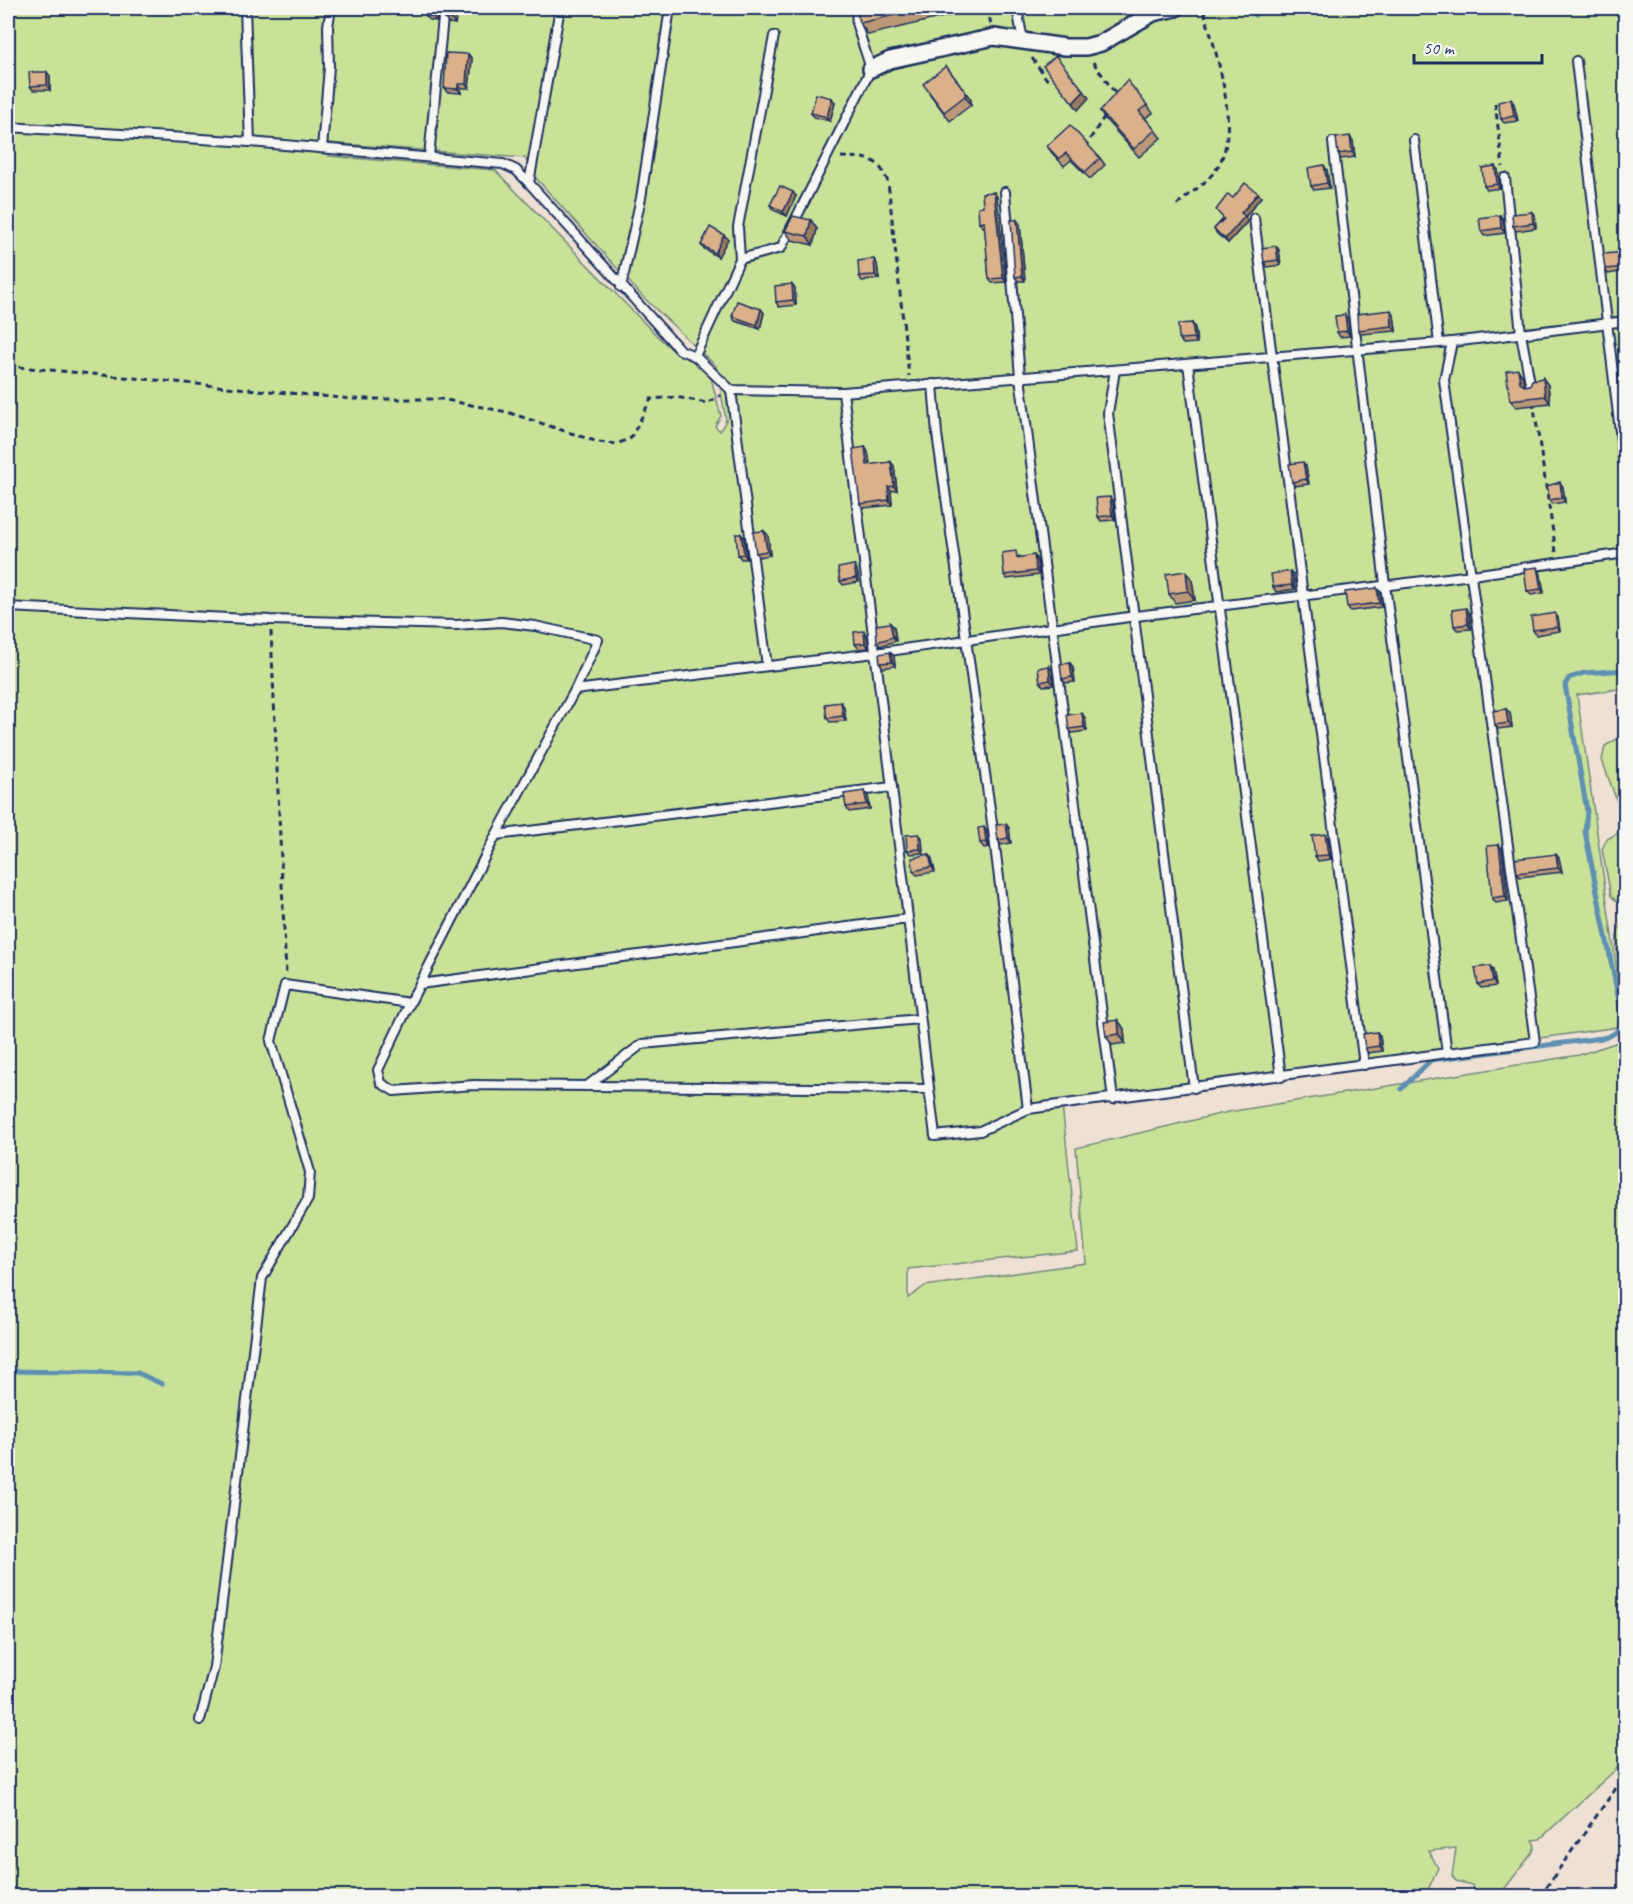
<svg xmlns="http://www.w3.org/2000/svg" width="1633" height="1904" font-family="Caveat,sans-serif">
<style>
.green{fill:#c9e298;stroke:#72887b;stroke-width:1.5;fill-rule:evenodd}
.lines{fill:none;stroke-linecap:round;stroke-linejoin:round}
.stream{stroke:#5e90b3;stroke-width:5}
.lane-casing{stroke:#1b2f5e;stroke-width:12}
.street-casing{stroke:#1b2f5e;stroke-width:20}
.path{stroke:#1b2f5e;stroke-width:3;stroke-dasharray:6 4.5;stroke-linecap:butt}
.lane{stroke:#f6f6f2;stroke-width:8}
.street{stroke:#f6f6f2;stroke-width:15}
.wall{fill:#bb9878;stroke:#1b2f5e;stroke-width:1.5}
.shaded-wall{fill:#997c61;stroke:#1b2f5e;stroke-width:1.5}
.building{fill:#dab18b;stroke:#1b2f5e;stroke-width:1.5}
</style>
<rect width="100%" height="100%" fill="#eee1d3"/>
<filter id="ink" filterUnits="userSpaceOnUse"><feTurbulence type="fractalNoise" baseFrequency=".0167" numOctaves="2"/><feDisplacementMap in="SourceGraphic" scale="12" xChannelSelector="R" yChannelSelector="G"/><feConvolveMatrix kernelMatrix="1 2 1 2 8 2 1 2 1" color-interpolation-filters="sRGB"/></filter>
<g filter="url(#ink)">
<!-- green -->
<g class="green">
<path d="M8,8H1625V688L1577,695L1625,1026L1062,1105L1078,1251L908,1269V1298L925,1286L1086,1263L1076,1148L1228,1112L1579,1055L1618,1042L1625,1033V1761L1540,1839L1533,1840L1535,1847L1532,1853L1499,1896H1474L1472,1885L1456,1881L1452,1876L1456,1848L1429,1851L1438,1868L1425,1896H8ZM329,143L525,158L535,177L642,296L716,366L726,420L720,431L715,426L721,416L710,374L697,363L676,353L656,335L495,170L329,156Z"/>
<path d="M1625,727V908L1611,896L1602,849L1607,839L1618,833L1621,822L1620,810L1602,760L1605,746L1617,739Z"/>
<path d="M1625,920V994C1622,973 1607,937 1625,920Z"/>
</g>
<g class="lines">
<!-- stream -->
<g class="stream">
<path d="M1252,8L1255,15"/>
<path d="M1401,1089L1431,1060L1602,1038C1617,1035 1619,1030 1622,1016L1585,832L1587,811L1565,685L1569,678L1584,673L1626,670"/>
<path d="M8,1371L138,1373L162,1384"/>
</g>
<!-- lane casing -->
<g class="lane-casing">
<g id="lane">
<path d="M245,8L250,142"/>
<path d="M1017,8L1023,41"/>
<path d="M1576,61L1626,482"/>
<path d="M8,127L250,142L503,164L516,170L529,183L680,350L695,356L740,259L781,248L871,69L857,26L856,8"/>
<path d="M1414,140L1439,343"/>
<path d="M322,148L329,67L328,26L331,8"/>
<path d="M429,156L444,8"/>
<path d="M1505,178L1521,334L1531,388"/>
<path d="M529,183L560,8"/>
<path d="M1005,192L1020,377L1113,1099"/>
<path d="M1254,218L1364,1065"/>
<path d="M740,259L738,227L774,36"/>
<path d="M621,287L641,198L670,8"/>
<path d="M695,356L731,390L843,392L1452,342L1626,321"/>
<path d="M1188,364L1281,1077"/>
<path d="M1115,370L1108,413L1194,1088"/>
<path d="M933,384L937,434L993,830L1028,1109"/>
<path d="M731,390L767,666"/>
<path d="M843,392L935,1136L980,1131L1028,1109L1447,1053L1385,585L1333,142"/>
<path d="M8,607L270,620L456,625L501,622L535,626L598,640L575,690L875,653L1136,616L1472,575L1626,553"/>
<path d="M496,835L892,787"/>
<path d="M420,984L908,919"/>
<path d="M410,1003L378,1070L381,1083L394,1091L474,1085L928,1089"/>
<path d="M1447,1053L1535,1042L1444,380L1452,342"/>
<path d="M587,1086L642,1044L920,1019"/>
<path d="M200,1720L214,1667L262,1278L308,1199L310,1172L271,1041L285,985L410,1003L496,835L575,690"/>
</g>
</g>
<!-- street casing -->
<g class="street-casing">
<path id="street" d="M871,69L890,60L994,37L1065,47H1086L1101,43L1153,13L1176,8"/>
</g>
<!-- path -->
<g class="path">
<path d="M987,8L991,24"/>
<path d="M1032,58L1048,81"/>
<path d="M1093,62L1117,96"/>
<path d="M1495,103L1503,167"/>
<path d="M1090,139L1106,114"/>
<path d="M841,157C867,158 877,155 888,182L909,376"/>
<path d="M1177,205C1189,194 1205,184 1215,171C1244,132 1215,50 1203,8"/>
<path d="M8,366L352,399H441L507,412L598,442L617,444L631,438L651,399L676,397L707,403L721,395"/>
<path d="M1533,401L1556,552"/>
<path d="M271,631L286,975"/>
<path d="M457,1896L468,1893L490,1896"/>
<path d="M1540,1896L1626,1774"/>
</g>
<!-- lane -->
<use href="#lane" class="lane"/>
<!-- street -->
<use href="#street" class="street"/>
</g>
<!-- wall -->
<g class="wall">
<path d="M427,8L437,21L429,20L426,16Z"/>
<path d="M446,8H458L455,24L448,23L445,19Z"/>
<path d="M856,8H968L969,11L868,35L860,23Z"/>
<path d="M468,54L472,59L469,88H461V93L447,92L444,88Z"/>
<path d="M946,66L971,100V105L950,121L929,93Z"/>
<path d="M50,76V90H33L30,86Z"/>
<path d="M835,103L830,121L814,117L811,113Z"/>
<path d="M1514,104L1518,121L1504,123L1501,119Z"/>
<path d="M1147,105L1153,113L1145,118L1161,138L1139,157L1105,119L1100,111Z"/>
<path d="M1353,141L1355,157L1341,159L1338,154Z"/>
<path d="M1047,146L1100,158L1105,165L1090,179L1071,160L1064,166L1052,153Z"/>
<path d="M1327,170L1330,188L1314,190L1311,186Z"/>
<path d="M1498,170L1500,188L1487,190L1484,186Z"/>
<path d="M994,192L997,197L1006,282L992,283L989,279L985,227H983L979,223L983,206Z"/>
<path d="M1258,193L1261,197L1245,217L1248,221L1228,243L1217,234L1214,229L1223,219L1233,198Z"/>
<path d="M796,196L787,216L773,210L770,205Z"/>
<path d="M1500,215L1503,220L1505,233L1484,236L1481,231Z"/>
<path d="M1535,216L1536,228L1516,231L1513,226Z"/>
<path d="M1020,224L1025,281H1018L1015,277Z"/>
<path d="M817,229L813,245L792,240L785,231Z"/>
<path d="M724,235L728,239L718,257L704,249L701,245Z"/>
<path d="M1276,246L1279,250L1281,265L1267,267L1264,262Z"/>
<path d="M1626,252V271L1608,274L1605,269Z"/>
<path d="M877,264L879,279L862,281L859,276Z"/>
<path d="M792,284L795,288L796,305L779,307L776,302Z"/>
<path d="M761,309L764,313L760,329L735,321L732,316Z"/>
<path d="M1394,315L1396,331L1362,334L1358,330Z"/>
<path d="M1348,319L1350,336L1340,337L1337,332Z"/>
<path d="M1192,323L1195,328L1197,343L1183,344L1179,339Z"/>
<path d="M1523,377L1525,386L1530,385H1548L1550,403L1516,407L1510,400Z"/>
<path d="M865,447L868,452L870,465L891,462L894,466L897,490L891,491L892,505L863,508L860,504Z"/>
<path d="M1306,466L1309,484L1295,486L1292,482Z"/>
<path d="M1563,487L1565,502L1553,504L1549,500Z"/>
<path d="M1113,502L1115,520L1101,521L1098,517Z"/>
<path d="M764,531L768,535L770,555L759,557L756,553Z"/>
<path d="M741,534L744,538L747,559H741L738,555Z"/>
<path d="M1019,556L1020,557L1037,560L1039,575L1007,579L1004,575Z"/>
<path d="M857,570L859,582L843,585L840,581Z"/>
<path d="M1540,571L1544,593L1531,595L1527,591Z"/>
<path d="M1293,575L1295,589L1276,592L1273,587Z"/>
<path d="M1192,580L1195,600L1175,603L1169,594Z"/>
<path d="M1380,592L1382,607L1351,611L1347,607Z"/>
<path d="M1469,613L1471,629L1457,630L1454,626Z"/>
<path d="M1555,613L1558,618L1560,631L1536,635L1533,630Z"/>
<path d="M890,623L894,627L896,641L880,646L877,642Z"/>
<path d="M867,636L869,648L859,649L855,644Z"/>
<path d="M890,652L894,656L895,666L883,668L880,663Z"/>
<path d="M1070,663L1073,667L1075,682L1065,683L1062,679Z"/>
<path d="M1049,666L1052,670L1054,685L1043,686L1040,682Z"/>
<path d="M841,702L844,707L846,721L830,722L827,718Z"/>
<path d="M1506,709L1510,713L1512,727L1498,729L1495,725Z"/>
<path d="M1085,718L1087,731L1072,733L1069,729Z"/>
<path d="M864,791L868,796L870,809L849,812L846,807Z"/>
<path d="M1006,824L1009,828L1011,843L1001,845L998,840Z"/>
<path d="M987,832L989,847L984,848L980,843Z"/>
<path d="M919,834L922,838L923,853L910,854L907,850Z"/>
<path d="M1328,838L1331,859L1318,861L1315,856Z"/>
<path d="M1499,845L1502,849L1508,901L1496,903L1492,898Z"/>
<path d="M929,854L932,859L935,872L917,875L913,871Z"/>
<path d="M1559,858L1562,872L1520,877L1517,873Z"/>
<path d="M1490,966L1493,970L1496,986L1481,988L1478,984Z"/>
<path d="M1118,1020L1124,1029L1125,1043L1112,1045L1106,1036Z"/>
<path d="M1377,1032L1380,1036L1382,1051L1368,1053L1365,1048Z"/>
</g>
<!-- shaded-wall -->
<g class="shaded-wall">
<path d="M434,8H438L437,21L433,17Z"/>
<path d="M454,8H458L455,24L452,20Z"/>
<path d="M468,54L472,59L469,88L466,84Z"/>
<path d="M47,72L50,76V90L47,85Z"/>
<path d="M458,84L461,88V93L458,89Z"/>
<path d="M965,91L971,100V105L965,96Z"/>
<path d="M1084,91L1089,98L1078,110L1073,103Z"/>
<path d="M832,98L835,103L830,121L827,117Z"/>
<path d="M1511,99L1514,104L1518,121L1514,116Z"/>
<path d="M1350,136L1353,141L1355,157L1352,152Z"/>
<path d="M1324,165L1327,170L1330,188L1327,183Z"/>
<path d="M1495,166L1498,170L1500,188L1497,184Z"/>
<path d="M793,192L796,196L787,216L783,212Z"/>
<path d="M994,192L997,197L1006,282L1003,278Z"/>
<path d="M1258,193L1261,197L1245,217L1248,221L1228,243L1225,239L1241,213Z"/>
<path d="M1532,212L1535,216L1536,228L1533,223Z"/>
<path d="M1500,215L1503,220L1505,233L1501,228Z"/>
<path d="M811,220L817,229L813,245L807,236Z"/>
<path d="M1017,220L1020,224L1025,281L1022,276Z"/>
<path d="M724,235L728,239L718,257L715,253Z"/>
<path d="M1276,246L1279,250L1281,265L1278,260Z"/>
<path d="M874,259L877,264L879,279L875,275Z"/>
<path d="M792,284L795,288L796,305L793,300Z"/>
<path d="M761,309L764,313L760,329L757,325Z"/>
<path d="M1391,310L1394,315L1396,331L1392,326Z"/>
<path d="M1345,315L1348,319L1350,336L1347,331Z"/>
<path d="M1192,323L1195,328L1197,343L1194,338Z"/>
<path d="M1518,369L1523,377L1525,390L1520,382Z"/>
<path d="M1543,378L1548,385L1550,403L1545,396Z"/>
<path d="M865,447L868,452L871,470L867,465Z"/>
<path d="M891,462L894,466L897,490L894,486Z"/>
<path d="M1303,462L1306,466L1309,484L1306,479Z"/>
<path d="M1560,482L1563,487L1565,502L1562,498Z"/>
<path d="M888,487L891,491L892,505L889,500Z"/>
<path d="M1110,497L1113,502L1115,520L1112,515Z"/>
<path d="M764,531L768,535L770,555L767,551Z"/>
<path d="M741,534L744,538L747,559L744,554Z"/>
<path d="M1034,555L1037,560L1039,575L1036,571Z"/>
<path d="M854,565L857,570L859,582L856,578Z"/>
<path d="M1537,567L1540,571L1544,593L1541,589Z"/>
<path d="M1186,571L1192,580L1195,600L1188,591Z"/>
<path d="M1290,571L1293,575L1295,589L1292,585Z"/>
<path d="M1377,588L1380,592L1382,607L1379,603Z"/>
<path d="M1466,608L1469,613L1471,629L1468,624Z"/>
<path d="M1555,613L1558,618L1560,631L1557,627Z"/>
<path d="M890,623L894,627L896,641L893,637Z"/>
<path d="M864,631L867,636L869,648L865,643Z"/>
<path d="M890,652L894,656L895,666L892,662Z"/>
<path d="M1070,663L1073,667L1075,682L1072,677Z"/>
<path d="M1049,666L1052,670L1054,685L1050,680Z"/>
<path d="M841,702L844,707L846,721L843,716Z"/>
<path d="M1506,709L1510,713L1512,727L1508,723Z"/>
<path d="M1082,713L1085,718L1087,731L1084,727Z"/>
<path d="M864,791L868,796L870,809L867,804Z"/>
<path d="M1006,824L1009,828L1011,843L1008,838Z"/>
<path d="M984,827L987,832L989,847L986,842Z"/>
<path d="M919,834L922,838L923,853L920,849Z"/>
<path d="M1325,834L1328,838L1331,859L1328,855Z"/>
<path d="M1499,845L1502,849L1508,901L1505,896Z"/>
<path d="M929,854L932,859L935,872L932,867Z"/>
<path d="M1556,854L1559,858L1562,872L1558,868Z"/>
<path d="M1490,966L1493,970L1496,986L1493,981Z"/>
<path d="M1118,1020L1124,1029L1125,1043L1119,1034Z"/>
<path d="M1377,1032L1380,1036L1382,1051L1379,1046Z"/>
</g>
<!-- building -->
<g class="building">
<path d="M427,8H434L433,17L426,16Z"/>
<path d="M446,8H454L452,20L445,19Z"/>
<path d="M856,8H925L860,23Z"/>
<path d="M446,53L468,54L466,84H458V89L444,88Z"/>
<path d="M1056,56L1084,91L1073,103L1043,66Z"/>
<path d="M946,66L965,91V96L944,112L923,84Z"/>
<path d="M29,72H47V85L30,86Z"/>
<path d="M1127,80L1147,105L1139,111L1155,130L1134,149L1100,111Z"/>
<path d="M816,94L832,98L827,117L811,113Z"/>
<path d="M1511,99L1514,116L1501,119L1498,102Z"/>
<path d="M1070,125L1100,158L1085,172L1066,153L1059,159L1047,146Z"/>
<path d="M1350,136L1352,152L1338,154L1336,138Z"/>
<path d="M1324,165L1327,183L1311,186L1308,168Z"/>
<path d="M1495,166L1497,184L1484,186L1482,168Z"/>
<path d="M1245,183L1258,193L1241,213L1245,216L1225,239L1214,229L1224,219L1216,210L1228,194L1233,198Z"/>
<path d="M780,186L793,192L783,212L770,205Z"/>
<path d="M994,192L1003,278L989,279L984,222L979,223L978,207L983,206L982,193Z"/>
<path d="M1532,212L1533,223L1513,226L1512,214Z"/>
<path d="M1500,215L1501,228L1481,231L1479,218Z"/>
<path d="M793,216L811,220L807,236L785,231Z"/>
<path d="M1011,220H1017L1022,276L1015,277Z"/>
<path d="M710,227L724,235L715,253L701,245Z"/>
<path d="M1276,246L1278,260L1264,262L1262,248Z"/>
<path d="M1626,252V267L1605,269L1603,254Z"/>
<path d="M874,259L875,275L859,276L858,261Z"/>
<path d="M792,284L793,300L776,302L775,286Z"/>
<path d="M737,301L761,309L757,325L732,316Z"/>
<path d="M1391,310L1392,326L1358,330L1357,314Z"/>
<path d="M1345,315L1347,331L1337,332L1335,316Z"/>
<path d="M1192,323L1194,338L1179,339L1178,324Z"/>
<path d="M1518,369L1520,382L1524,386L1530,385L1532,380L1543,378L1545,396L1510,400L1506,371Z"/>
<path d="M865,447L867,465L891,462L894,486L888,487L889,500L860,504L853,449Z"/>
<path d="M1303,462L1306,479L1292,482L1289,464Z"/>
<path d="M1560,482L1562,498L1549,500L1547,486Z"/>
<path d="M1110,497L1112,515L1098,517L1096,498Z"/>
<path d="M764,531L767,551L756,553L753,532Z"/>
<path d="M736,534H741L744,554L738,555Z"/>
<path d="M1016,551L1017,558L1034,555L1036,571L1004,575L1002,553Z"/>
<path d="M854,565L856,578L840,581L838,568Z"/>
<path d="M1537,567L1541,589L1527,591L1524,569Z"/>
<path d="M1186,571L1188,591L1169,594L1166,574Z"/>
<path d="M1290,571L1292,585L1273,587L1271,574Z"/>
<path d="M1377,588L1379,603L1347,607L1345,592Z"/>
<path d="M1466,608L1468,624L1454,626L1452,610Z"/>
<path d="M1555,613L1557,627L1533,630L1531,617Z"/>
<path d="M890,623L893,637L877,642L876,625Z"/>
<path d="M864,631L865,643L855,644L854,632Z"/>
<path d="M890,652L892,662L880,663L879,654Z"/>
<path d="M1070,663L1072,677L1062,679L1060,664Z"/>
<path d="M1049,666L1050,680L1040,682L1038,668Z"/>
<path d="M841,702L843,716L827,718L825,704Z"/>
<path d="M1506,709L1508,723L1495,725L1493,711Z"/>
<path d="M1082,713L1084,727L1069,729L1067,715Z"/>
<path d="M864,791L867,804L846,807L844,794Z"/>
<path d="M1006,824L1008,838L998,840L996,825Z"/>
<path d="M984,827L986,842L980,843L978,828Z"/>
<path d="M919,834L920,849L907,850L906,835Z"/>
<path d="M1325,834L1328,855L1315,856L1312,836Z"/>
<path d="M1499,845L1505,896L1492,898L1487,846Z"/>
<path d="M929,854L932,867L913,871L912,858Z"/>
<path d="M1556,854L1558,868L1517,873L1515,859Z"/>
<path d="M1490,966L1493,981L1478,984L1475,968Z"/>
<path d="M1118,1020L1119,1034L1106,1036L1104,1022Z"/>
<path d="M1377,1032L1379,1046L1365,1048L1363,1034Z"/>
</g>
</g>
<!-- margin -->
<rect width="1633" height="1904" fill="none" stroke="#f6f6f2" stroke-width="30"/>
<rect x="15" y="15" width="1603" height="1874" fill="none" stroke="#1b2f5e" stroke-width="2" filter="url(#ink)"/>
<!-- scale -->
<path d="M1414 54v9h128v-9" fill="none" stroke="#1b2f5e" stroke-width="3"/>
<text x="1423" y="54" font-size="18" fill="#1b2f5e" stroke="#f6f6f2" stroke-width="4.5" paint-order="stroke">50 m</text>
</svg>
